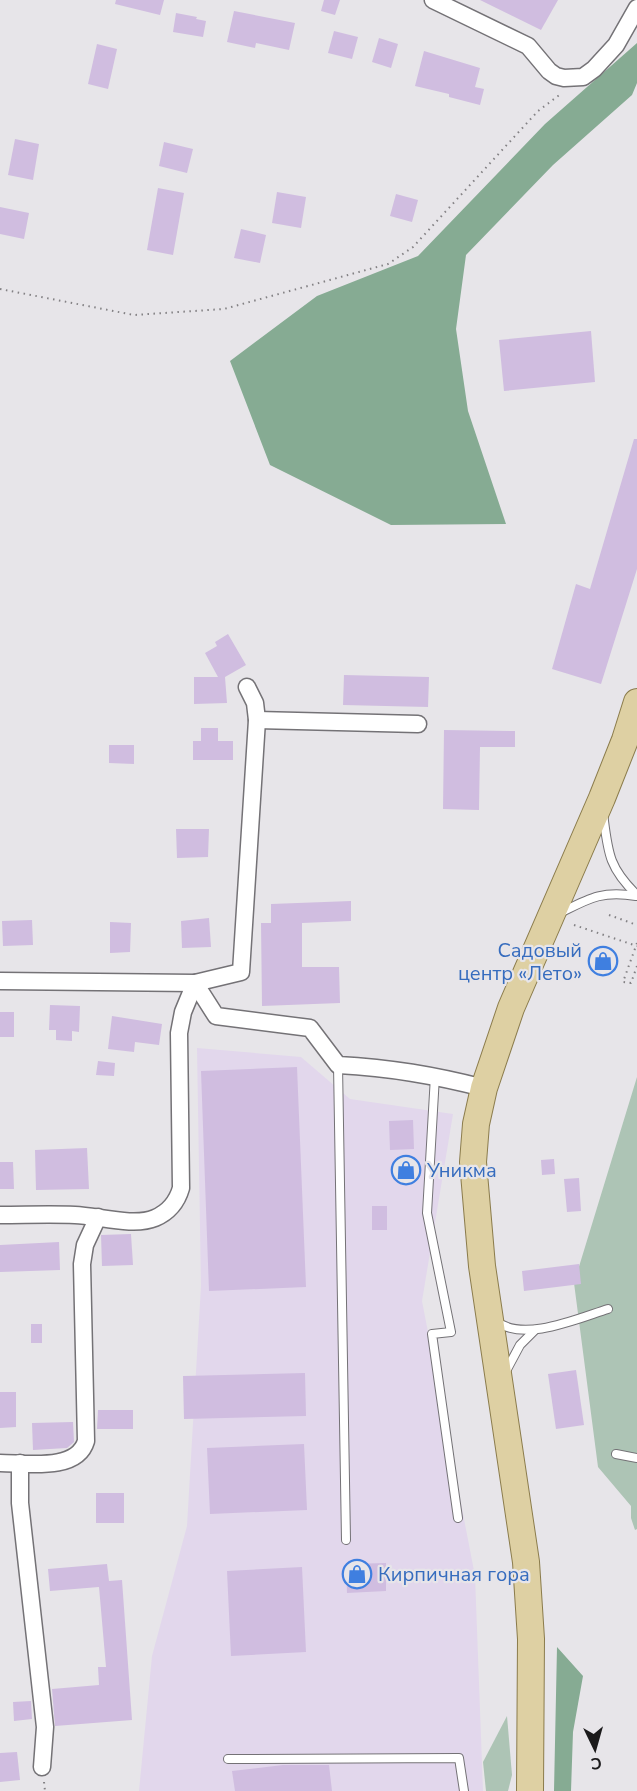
<svg xmlns="http://www.w3.org/2000/svg" width="637" height="1791" font-family="'Nunito Sans',sans-serif">
<style>
.industrial{fill:#e2d7ec}
.green{fill:#adc4b5}
.forest{fill:#86ab93}
.building{fill:#d0bde0}
.lines{fill:none;stroke-linecap:round;stroke-linejoin:round}
.lane-casing{stroke:#747276;stroke-width:10}
.street-casing{stroke:#747276;stroke-width:19}
.primary-casing{stroke:#8b7c4c;stroke-width:28}
.path{stroke:#838184;stroke-width:2;stroke-dasharray:1.5 4.5;stroke-linecap:butt}
.lane{stroke:#fff;stroke-width:8}
.street{stroke:#fff;stroke-width:16}
.primary{stroke:#ded0a3;stroke-width:26}
.labels{text-anchor:middle;dominant-baseline:central;stroke-width:4.5;stroke-linejoin:round;paint-order:stroke}
.shop-label{font-size:20px;fill:#366cbe;stroke:#e7e5e9;text-anchor:start}
</style>
<rect width="100%" height="100%" fill="#e7e5e9"/>
<!-- industrial -->
<path class="industrial" d="M197,1048L301,1057L350,1099L453,1114L422,1301L475,1576L483,1791H139L152,1656L187,1526L201,1286Z"/>
<!-- green -->
<g class="green">
<path d="M637,1077V1529L635,1530L631,1518V1506L598,1467L574,1283Z"/>
<path d="M507,1716L512,1775L508,1791H486L483,1762Z"/>
</g>
<!-- forest -->
<g class="forest">
<path d="M637,43V83L632,95L553,165L466,255L456,329L468,411L506,524L391,525L270,465L230,361L317,296L418,256L545,124Z"/>
<path d="M557,1647L583,1676L573,1732L571,1791H554Z"/>
</g>
<!-- building -->
<g class="building">
<path d="M116,0H164L160,15L115,4Z"/>
<path d="M324,0H340L335,15L321,11Z"/>
<path d="M480,0H558L541,30Z"/>
<path d="M234,11L295,23L289,50L256,43L255,48L227,42Z"/>
<path d="M176,13L197,17L196,19L206,21L203,37L173,32Z"/>
<path d="M334,31L358,37L352,59L328,53Z"/>
<path d="M379,38L398,44L391,68L372,62Z"/>
<path d="M97,44L117,49L108,89L88,84Z"/>
<path d="M424,51L480,68L475,87L484,89L480,105L449,97V94L415,86Z"/>
<path d="M15,139L39,144L33,180L8,175Z"/>
<path d="M164,142L193,149L187,173L159,166Z"/>
<path d="M158,188L184,193L173,255L147,250Z"/>
<path d="M277,192L306,197L301,228L272,223Z"/>
<path d="M396,194L418,200L412,222L390,216Z"/>
<path d="M0,207L29,213L24,239L0,234Z"/>
<path d="M241,229L266,235L260,263L234,258Z"/>
<path d="M591,331L595,382L504,391L499,340Z"/>
<path d="M634,439H637V569L601,684L552,669L576,584L590,589Z"/>
<path d="M228,634L246,665L225,677L227,703L194,704V677H218L205,653L217,646L215,642Z"/>
<path d="M344,675L429,677L428,707L343,705Z"/>
<path d="M201,728H218V741H233V760H193V741H201Z"/>
<path d="M444,730L515,731V747H480L479,810L443,809Z"/>
<path d="M109,745H134V764L109,763Z"/>
<path d="M176,829H209L208,857L177,858Z"/>
<path d="M351,901V921L302,923V967H339L340,1003L262,1006L261,923H271V904Z"/>
<path d="M209,918L211,947L182,948L181,921Z"/>
<path d="M32,920L33,945L3,946L2,921Z"/>
<path d="M110,922L131,923L130,952L110,953Z"/>
<path d="M50,1005L80,1006L79,1032L72,1031V1041L56,1040V1030H49Z"/>
<rect x="0" y="1012" width="14" height="25"/>
<path d="M112,1016L162,1024L159,1045L135,1042L134,1052L108,1049Z"/>
<path d="M98,1061L115,1063L114,1076L96,1075Z"/>
<path d="M297,1067L306,1287L209,1291L201,1071Z"/>
<path d="M413,1120L414,1149L390,1150L389,1121Z"/>
<path d="M87,1148L89,1189L36,1190L35,1150Z"/>
<path d="M554,1159L555,1174L542,1175L541,1160Z"/>
<path d="M0,1162H13L14,1189H0Z"/>
<path d="M579,1178L581,1211L567,1212L564,1179Z"/>
<rect x="372" y="1206" width="15" height="24"/>
<path d="M131,1234L133,1265L102,1266L101,1235Z"/>
<path d="M59,1242L60,1270L0,1272V1245Z"/>
<path d="M579,1264L581,1284L524,1291L522,1271Z"/>
<rect x="31" y="1324" width="11" height="19"/>
<path d="M576,1370L584,1425L556,1429L548,1374Z"/>
<path d="M305,1373L306,1416L184,1419L183,1376Z"/>
<path d="M0,1392H16V1427L0,1428Z"/>
<path d="M98,1410H133V1429H97Z"/>
<path d="M73,1422L74,1442L67,1448L33,1450L32,1423Z"/>
<path d="M304,1444L307,1510L210,1514L207,1448Z"/>
<rect x="96" y="1493" width="28" height="30"/>
<path d="M386,1563V1591L347,1593L346,1564Z"/>
<path d="M107,1564L109,1581L122,1580L132,1720L55,1726L52,1689L99,1685L98,1667H106L99,1587L50,1591L48,1569Z"/>
<path d="M302,1567L306,1652L231,1656L227,1571Z"/>
<path d="M31,1701L32,1719L14,1721L13,1702Z"/>
<path d="M17,1752L20,1780L0,1782V1753Z"/>
<path d="M283,1765H329L332,1791H235L232,1771Z"/>
</g>
<g class="lines">
<!-- lane casing -->
<g class="lane-casing">
<g id="lane">
<path d="M603,813C608,852 608,867 637,895"/>
<path d="M558,914C588,899 601,890 636,896"/>
<path d="M338,1065L346,1540"/>
<path d="M435,1076L427,1213L451,1332L432,1334L458,1518"/>
<path d="M496,1321C523,1343 579,1318 608,1309"/>
<path d="M505,1373L520,1345L535,1330"/>
<path d="M616,1454L637,1458"/>
<path d="M228,1759L459,1758L464,1791"/>
</g>
</g>
<!-- street casing -->
<g class="street-casing">
<g id="street">
<path d="M433,0L528,46L549,71L556,76L564,78L583,77L594,69L616,45L637,8"/>
<path d="M257,720L418,724"/>
<path d="M0,981L195,983L241,972L257,720L255,703L247,687"/>
<path d="M195,983L216,1016L310,1028L338,1065C391,1068 433,1075 484,1088"/>
<path d="M0,1215C25,1215 50,1214 75,1215C98,1216 134,1227 155,1218C169,1212 177,1202 181,1188L179,1033L183,1012L195,983"/>
<path d="M0,1463C26,1463 77,1472 86,1441L82,1264L85,1245L98,1217"/>
<path d="M20,1463V1503L45,1727L42,1767"/>
</g>
</g>
<!-- primary casing -->
<g class="primary-casing">
<path id="primary" d="M530,1791L531,1639L526,1562L482,1266L473,1162L476,1124L484,1088L511,1008L602,798L625,740L637,702"/>
</g>
<!-- path -->
<g class="path">
<path d="M0,289L134,315L224,309L388,264L413,247L538,111L562,93"/>
<path d="M609,915L637,925"/>
<path d="M574,925L637,946"/>
<path d="M637,943L623,982L631,983L637,966"/>
<path d="M44,1782L45,1791"/>
</g>
<!-- lane -->
<use href="#lane" class="lane"/>
<!-- street -->
<use href="#street" class="street"/>
<!-- primary -->
<use href="#primary" class="primary"/>
</g>
<!-- icons -->
<defs>
<g id="shop-ring" transform="scale(1.5)"><circle r="9.5" fill="#e7e5e9" stroke="#3f7fe0" stroke-width="1.5"/><path d="M-5-2.5h2.3a2.7 3.5 0 0 1 5.4 0H5L5.5 6h-11ZM-1.5-2.5h3a1.5 2.3 0 0 0-3 0Z" fill="#3f7fe0"/></g>
</defs>
<g fill-rule="evenodd">
<use href="#shop-ring" x="603" y="961"/>
<use href="#shop-ring" x="406" y="1170"/>
<use href="#shop-ring" x="357" y="1574"/>
</g>
<g class="labels">
<!-- shop labels -->
<g class="shop-label">
<text x="582" y="950" text-anchor="end">Садовый<tspan x="582" dy="23">центр «Лето»</tspan></text>
<text x="427" y="1170">Уникма</text>
<text x="378" y="1574">Кирпичная гора</text>
</g>
</g>
<!-- north arrow -->
<g transform="translate(595 1749) rotate(175)" stroke="#e7e5e9" stroke-width="4.5" paint-order="stroke">
<path d="M0-4.5L10 22L0 15L-10 22Z" fill="#1b1a1b"/>
<text y="-9" font-size="16" font-weight="bold" text-anchor="middle" fill="#1b1a1b">С</text>
</g>
</svg>
